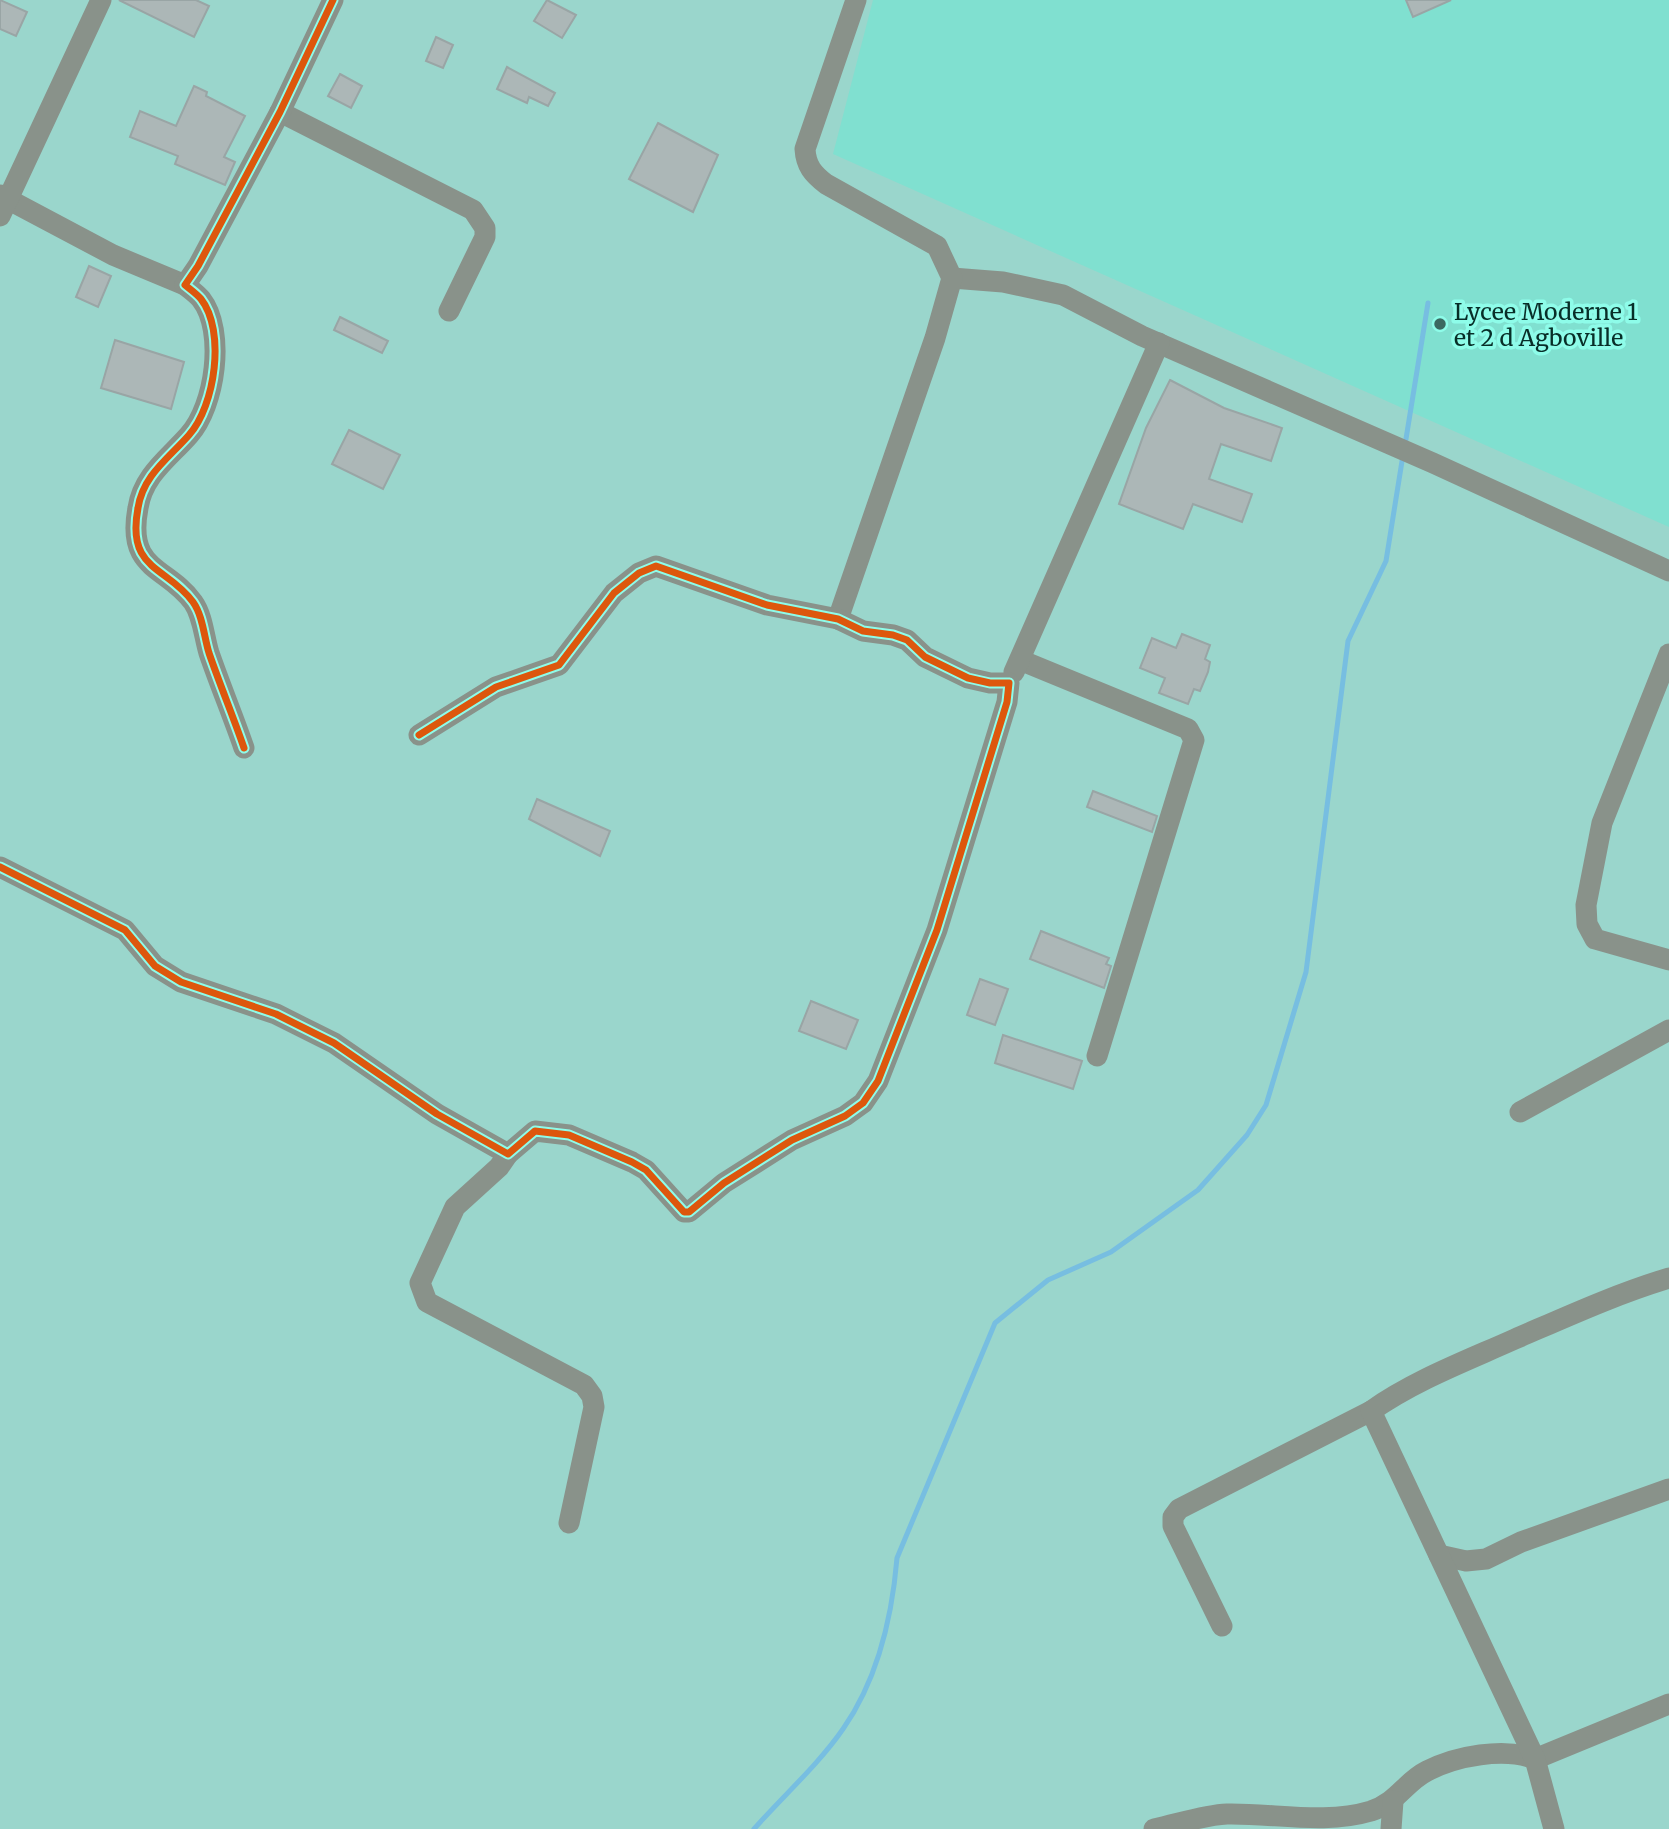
<svg xmlns="http://www.w3.org/2000/svg" width="1669" height="1829" font-family="Merriweather,serif">
<style>
.built{fill:#80e0d0}
.lines{fill:none;stroke-linecap:round;stroke-linejoin:round}
.stream{stroke:#77bee1;stroke-width:5}
.building{fill:#acb7b7;stroke:#99a5a5;stroke-width:2}
.minor{stroke:#89928a;stroke-width:21}
.cycleway-casing{stroke:#8efce9;stroke-width:11}
.cycleway{stroke:#dd570d;stroke-width:7}
.poi-dot{fill:#3b6961;stroke:#8efce9;stroke-width:2.5}
.labels{text-anchor:middle;dominant-baseline:central;stroke-width:7;stroke-linejoin:round;paint-order:stroke}
.poi-label{font-size:23px;fill:#082e28;stroke:#8efce9;text-anchor:start}
</style>
<rect width="100%" height="100%" fill="#9ad6cc"/>
<!-- built -->
<path class="built" d="M873,0H1669V527L833,154Z"/>
<g class="lines">
<!-- stream -->
<g class="stream">
<path d="M1405,445L1428,303"/>
<path d="M754,1829C783,1796 818,1765 843,1729C878,1679 892,1618 897,1558L995,1323L1048,1280L1111,1252L1198,1190L1247,1135L1266,1105L1306,972L1348,641L1386,561L1403,455"/>
</g>
</g>
<!-- building -->
<g class="building">
<path d="M0,0L27,12L16,36L0,29Z"/>
<path d="M119,0H196L209,6L194,37Z"/>
<path d="M547,0L576,15L562,38L534,21Z"/>
<path d="M1406,0H1451L1413,17Z"/>
<path d="M436,37L453,45L443,68L426,61Z"/>
<path d="M507,67L555,93L548,106L529,97L527,103L497,89Z"/>
<path d="M340,74L362,86L351,108L328,96Z"/>
<path d="M194,86L207,92L206,96L245,116L224,157L235,162L225,185L175,164L178,156L130,137L140,111L176,126Z"/>
<path d="M658,123L718,155L693,212L629,179Z"/>
<path d="M89,266L111,276L98,307L76,297Z"/>
<path d="M340,317L388,341L382,353L334,330Z"/>
<path d="M115,340L184,362L171,409L101,388Z"/>
<path d="M1170,380L1224,408L1282,428L1271,461L1221,444L1209,479L1252,494L1242,522L1193,504L1183,529L1119,504L1146,428Z"/>
<path d="M349,430L400,455L383,489L332,464Z"/>
<path d="M1182,634L1210,645L1205,659L1210,662L1208,672L1200,691L1194,689L1188,704L1159,693L1165,678L1140,668L1152,638L1176,648Z"/>
<path d="M1093,791L1157,816L1152,832L1087,807Z"/>
<path d="M537,799L610,831L600,856L529,819Z"/>
<path d="M1041,931L1109,958L1106,964L1111,966L1104,988L1030,959Z"/>
<path d="M980,979L1008,989L995,1025L967,1015Z"/>
<path d="M811,1001L858,1020L846,1049L799,1031Z"/>
<path d="M1003,1035L1082,1061L1073,1089L995,1063Z"/>
</g>
<g class="lines">
<!-- minor -->
<g class="minor">
<path d="M280,112L473,210L485,228V237L449,311"/>
<path d="M0,195L113,255L185,285"/>
<path d="M0,216L101,0"/>
<path d="M952,278L1003,282L1063,295L1142,336L1433,463L1669,571"/>
<path d="M838,619L935,338L952,278L937,246L826,184C813,174 806,166 805,149L856,0"/>
<path d="M1669,654L1602,823L1586,905L1587,924L1595,939L1669,960"/>
<path d="M1020,660L1188,729L1194,740L1097,1056"/>
<path d="M1014,672L1159,343"/>
<path d="M244,748C233,716 220,685 209,653C204,637 203,616 193,602C167,566 126,571 138,508C143,475 169,458 189,435C215,406 226,331 201,299C197,294 190,289 185,285L198,266L280,112L333,0"/>
<path d="M0,867L125,930L155,966L181,982L276,1014L334,1043L437,1114L508,1154L535,1131L569,1135L632,1162L646,1170L684,1212H689L724,1183L792,1140L845,1116L863,1103L878,1081L937,930L1007,702L1009,683H990L968,678L925,657L907,640L893,635L863,631L838,619L767,605L656,566L639,573L614,593L559,665L496,687L419,735"/>
<path d="M1520,1112L1669,1030"/>
<path d="M508,1154L499,1167L455,1207L420,1283L427,1302L584,1385L592,1396L594,1407L569,1523"/>
<path d="M1439,1555L1466,1561L1486,1559L1521,1542L1669,1489"/>
<path d="M1222,1626L1173,1526V1517L1179,1509L1371,1411"/>
<path d="M1154,1829C1178,1824 1204,1815 1227,1814C1275,1813 1324,1825 1371,1811C1398,1802 1405,1782 1427,1771C1456,1756 1504,1747 1535,1759L1669,1704"/>
<path d="M1391,1829L1393,1801"/>
<path d="M1554,1829L1535,1759L1371,1411C1415,1380 1466,1361 1515,1339C1566,1317 1616,1294 1669,1278"/>
</g>
<!-- cycleway casing -->
<g class="cycleway-casing">
<g id="cycleway">
<path d="M244,748C233,716 220,685 209,653C204,637 203,616 193,602C167,566 126,571 138,508C143,475 169,458 189,435C215,406 226,331 201,299C197,294 190,289 185,285L198,266L280,112L333,0"/>
<path d="M0,867L125,930L155,966L181,982L276,1014L334,1043L437,1114L508,1154L535,1131L569,1135L632,1162L646,1170L684,1212H689L724,1183L792,1140L845,1116L863,1103L878,1081L937,930L1007,702L1009,683H990L968,678L925,657L907,640L893,635L863,631L838,619L767,605L656,566L639,573L614,593L559,665L496,687L419,735"/>
</g>
</g>
<!-- cycleway -->
<use href="#cycleway" class="cycleway"/>
</g>
<!-- markers -->
<circle class="poi-dot" cx="1440" cy="324" r="7"/>
<g class="labels">
<!-- poi labels -->
<g class="poi-label">
<text x="1454" y="311">Lycee Moderne 1<tspan x="1454" dy="26">et 2 d Agboville</tspan></text>
</g>
</g>
</svg>
